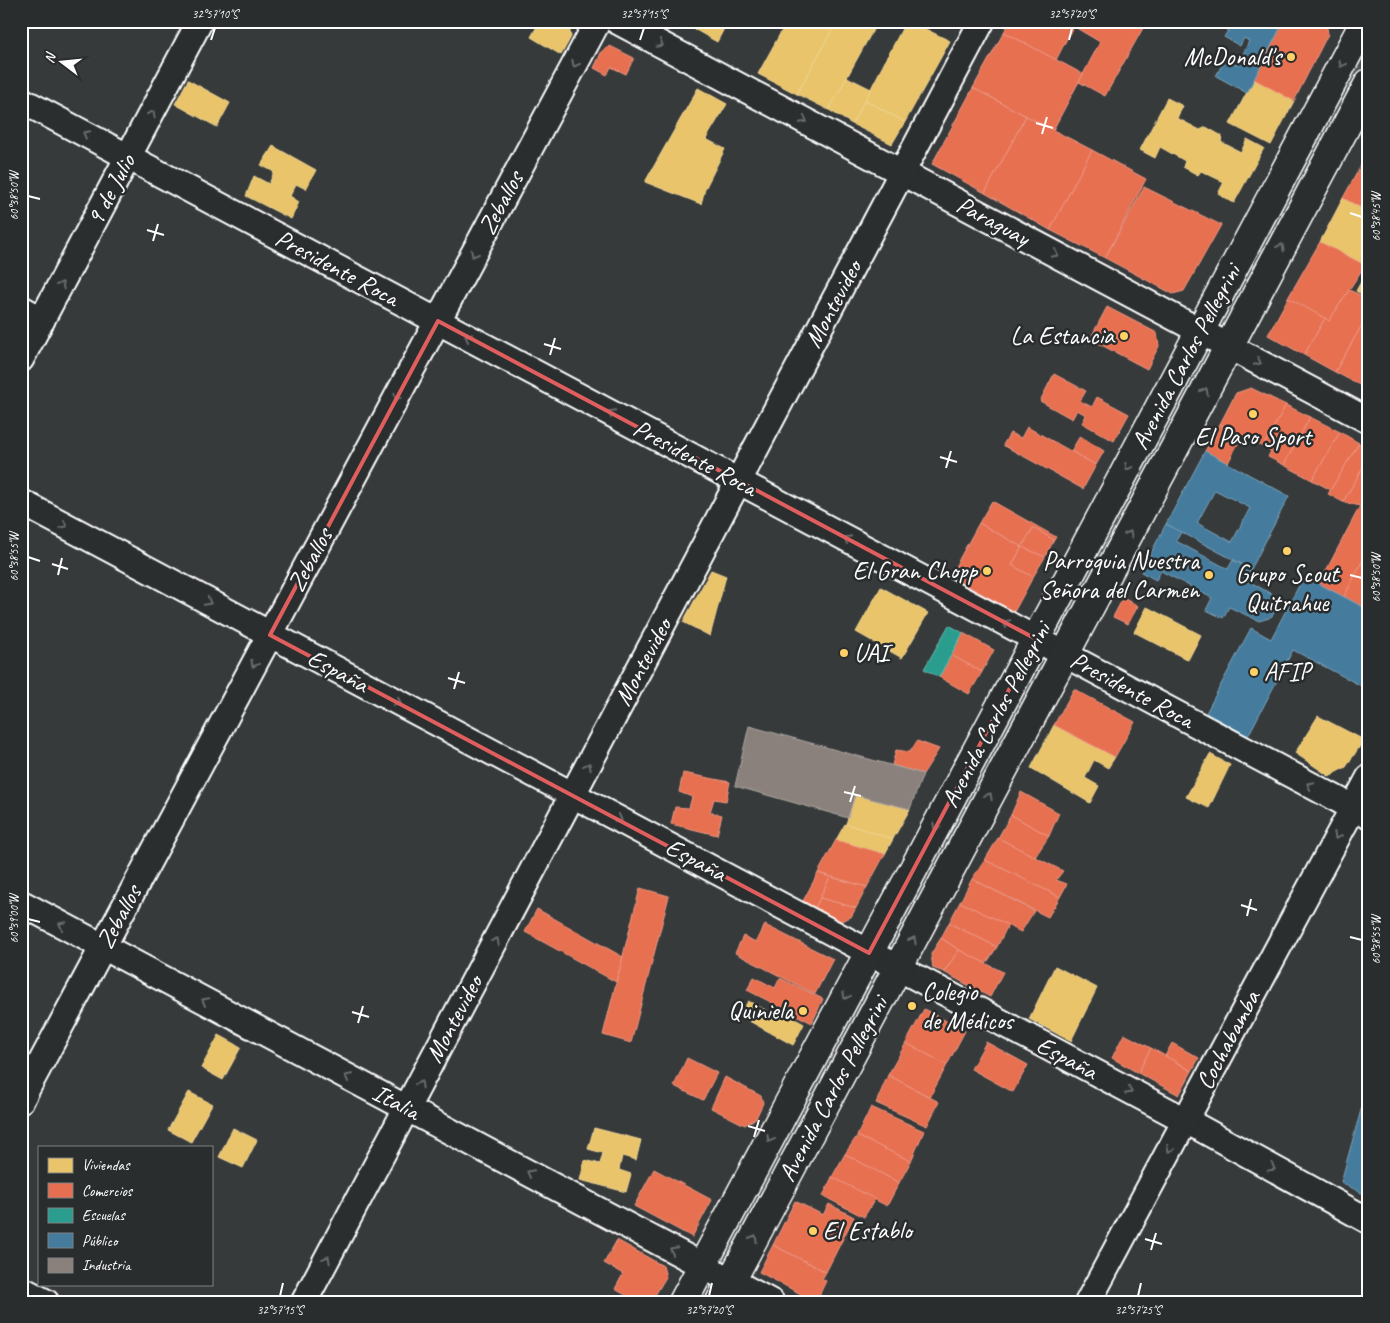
<svg xmlns="http://www.w3.org/2000/svg" width="1390" height="1323" font-family="Caveat,sans-serif">
<style>
.green{fill:#505354;stroke:#a8a9aa}
.homes{fill:#e9c46a;stroke:#f0d697}
.shops{fill:#e76f51;stroke:#ee9a85}
.schools{fill:#2a9d8f;stroke:#6abab1}
.public{fill:#457b9d;stroke:#7da3ba;fill-rule:evenodd}
.industry{fill:#8a817c;stroke:#ada7a3}
.lines{fill:none;stroke-linecap:round;stroke-linejoin:round}
.minor-casing{stroke:#fff;stroke-width:29}
.major-casing{stroke:#fff;stroke-width:31}
.minor{stroke:#2a2d2e;stroke-width:25}
.major{stroke:#2a2d2e;stroke-width:28}
.oneway{stroke:#6a6c6d}
.marked{fill:none;stroke:#e05e5e;stroke-width:4;stroke-linejoin:round}
.ticks{fill:none;stroke:#fff;stroke-width:2}
.poi-dot{fill:#ffd166;stroke:#2a2d2e;stroke-width:2}
.labels{text-anchor:middle;dominant-baseline:central;stroke-width:5;stroke-linejoin:round;paint-order:stroke}
.poi-label{font-size:25px;fill:#fff;stroke:#2a2d2e;text-anchor:end}
.street-label{font-size:25px;fill:#fff;stroke:#2a2d2e}
.neatline{fill:none;stroke:#fff;stroke-width:2}
.ticks-label{font-size:12px;text-anchor:middle;fill:#fff}
</style>
<rect width="100%" height="100%" fill="#373a3b"/>
<filter id="ink" filterUnits="userSpaceOnUse"><feTurbulence type="fractalNoise" baseFrequency=".02" numOctaves="2"/><feDisplacementMap in="SourceGraphic" scale="10" xChannelSelector="R" yChannelSelector="G"/><feConvolveMatrix kernelMatrix="1 2 1 2 8 2 1 2 1" color-interpolation-filters="sRGB"/></filter>
<g filter="url(#ink)">
<!-- green -->
<path class="green" d="M1369,21V83L720,1302H684Z"/>
<!-- homes -->
<g class="homes">
<path d="M540,21H568L571,37L561,55L531,37Z"/>
<path d="M689,21H728L717,42L687,25Z"/>
<path d="M787,21H837L797,94L758,74Z"/>
<path d="M837,21H878L829,110L797,94Z"/>
<path d="M906,21H909L950,41L905,122L865,100Z"/>
<path d="M847,77L871,89L852,124L829,110Z"/>
<path d="M1254,79L1294,101L1271,145L1230,124Z"/>
<path d="M188,80L230,103L217,127L175,104Z"/>
<path d="M698,88L727,104L706,139L725,149L705,189L701,204L645,182Z"/>
<path d="M1167,98L1183,106L1177,118L1200,130L1206,127L1222,136L1221,142L1241,152L1247,139L1264,148L1234,203L1218,194L1224,182L1201,171L1198,175L1183,167L1185,161L1160,147L1155,158L1140,150Z"/>
<path d="M865,100L905,122L892,144L852,124Z"/>
<path d="M273,146L316,170L306,189L296,184L290,196L299,202L291,219L246,196L254,176L269,184L274,172L261,165Z"/>
<path d="M1343,198L1369,212V298L1356,291L1369,267L1320,242Z"/>
<path d="M711,570L726,576L710,636L683,622Z"/>
<path d="M881,587L928,613L902,658L856,632Z"/>
<path d="M1147,607L1201,635L1188,660L1134,632Z"/>
<path d="M1318,716L1364,740L1346,767L1329,776L1295,753Z"/>
<path d="M1054,725L1115,757L1108,768L1094,760L1085,778L1099,786L1090,803L1031,768Z"/>
<path d="M1210,754L1230,765L1209,808L1186,797Z"/>
<path d="M855,795L910,809L893,839L846,824Z"/>
<path d="M845,824H846L893,839L885,854L836,840Z"/>
<path d="M1055,966L1097,988L1071,1041L1029,1019Z"/>
<path d="M748,1001L779,1017L782,1012L804,1024L793,1045L740,1016Z"/>
<path d="M219,1035L241,1047L223,1080L201,1068Z"/>
<path d="M189,1092L212,1104L191,1142L168,1130Z"/>
<path d="M233,1128L257,1140L243,1168L219,1157Z"/>
<path d="M594,1128L641,1140L636,1160L622,1156L619,1170L631,1174L626,1192L580,1180L585,1160L600,1164L603,1153L588,1149Z"/>
</g>
<!-- shops -->
<g class="shops">
<path d="M1010,21H1076L1056,60L1004,32Z"/>
<path d="M1076,21H1147L1105,96L1079,82L1100,42L1073,26Z"/>
<path d="M1284,21H1326L1328,34L1294,101L1254,79Z"/>
<path d="M1004,32L1083,74L1053,130L973,88Z"/>
<path d="M610,46L634,58L626,74L611,67L607,75L594,68L602,51Z"/>
<path d="M973,88L1026,116L985,193L932,164Z"/>
<path d="M1026,116L1092,150L1050,230L985,193Z"/>
<path d="M1092,150L1146,179L1105,258L1050,230Z"/>
<path d="M1369,151V212L1343,198Z"/>
<path d="M1144,187L1221,225L1184,291L1173,294L1105,258Z"/>
<path d="M1320,242L1365,265L1329,321L1288,298Z"/>
<path d="M1349,290L1369,299V313L1335,372L1304,355L1325,318L1329,321Z"/>
<path d="M1288,298L1325,318L1304,355L1268,335Z"/>
<path d="M1107,307L1157,333L1159,346L1147,369L1090,339Z"/>
<path d="M1369,313V390L1335,372Z"/>
<path d="M1054,374L1086,391L1080,401L1092,407L1097,397L1129,414L1114,441L1082,423L1086,415L1077,410L1072,419L1040,401Z"/>
<path d="M1251,388L1286,405L1263,447L1220,424L1236,393Z"/>
<path d="M1286,405L1310,417L1284,465L1268,457L1271,451L1263,447Z"/>
<path d="M1310,417L1340,432L1312,480L1284,465Z"/>
<path d="M1220,424L1242,436L1228,463L1205,451Z"/>
<path d="M1027,427L1096,465L1083,489L1003,445L1010,433L1021,438Z"/>
<path d="M1340,432L1359,443L1331,490L1312,480Z"/>
<path d="M1080,436L1104,451L1096,465L1071,451Z"/>
<path d="M1359,443L1369,448V457L1343,502L1328,494Z"/>
<path d="M1369,457V510L1360,506L1343,502Z"/>
<path d="M992,501L1056,537L1054,540L1033,528L1022,547L979,523Z"/>
<path d="M1360,506L1369,510V548L1344,597L1319,584Z"/>
<path d="M979,523L1022,547L1012,565L1033,577L1014,612L950,576Z"/>
<path d="M1033,528L1054,540L1045,557L1022,547Z"/>
<path d="M1022,547L1045,557L1033,577L1012,565Z"/>
<path d="M1369,548V610L1344,597Z"/>
<path d="M1123,598L1138,606L1128,624L1113,617Z"/>
<path d="M963,633L994,650L982,672L951,655Z"/>
<path d="M951,655L982,672L969,694L939,677Z"/>
<path d="M1074,689L1135,722L1115,757L1054,725Z"/>
<path d="M917,741L939,749L923,774L892,765L896,750L910,752Z"/>
<path d="M683,773L730,782L726,801L714,799L710,812L722,815L717,835L671,824L675,807L689,808L692,797L679,792Z"/>
<path d="M1021,792L1059,813L1049,836L1011,815Z"/>
<path d="M1011,815L1049,836L1035,857L998,838Z"/>
<path d="M998,838L1063,871L1056,880L1067,884L1060,897L985,860Z"/>
<path d="M836,840L885,854L867,887L818,873Z"/>
<path d="M985,860L1060,897L1048,917L972,879Z"/>
<path d="M818,873L830,877L815,908L803,901Z"/>
<path d="M830,877L867,887L856,908L820,898Z"/>
<path d="M972,879L1034,911L1021,932L960,902Z"/>
<path d="M640,888L669,896L631,1043L603,1035Z"/>
<path d="M820,898L856,908L851,917L838,922L815,908Z"/>
<path d="M960,902L1008,925L997,947L949,923Z"/>
<path d="M537,909L623,957L616,982L525,932Z"/>
<path d="M949,923L997,947L986,964L959,950L941,938Z"/>
<path d="M765,925L833,959L815,994L735,953L743,936L756,942Z"/>
<path d="M941,938L959,950L944,972L933,968L931,954Z"/>
<path d="M959,950L1003,972L990,997L944,972Z"/>
<path d="M754,977L775,988L780,978L823,999L812,1023L747,990Z"/>
<path d="M924,1009L965,1031L947,1065L906,1043Z"/>
<path d="M1124,1034L1151,1048L1138,1073L1112,1058Z"/>
<path d="M986,1042L1028,1065L1013,1092L971,1069Z"/>
<path d="M906,1043L947,1065L930,1097L888,1075Z"/>
<path d="M1172,1043L1199,1058L1192,1071L1165,1056Z"/>
<path d="M1151,1048L1192,1071L1179,1095L1138,1073Z"/>
<path d="M687,1058L717,1073L703,1100L674,1086Z"/>
<path d="M888,1075L939,1102L927,1126L876,1103Z"/>
<path d="M725,1077L761,1096L763,1103L756,1118L745,1125L711,1108Z"/>
<path d="M871,1107L924,1131L911,1161L857,1136Z"/>
<path d="M857,1136L911,1161L899,1183L845,1154Z"/>
<path d="M845,1154L899,1183L887,1206L832,1177Z"/>
<path d="M654,1169L712,1200L692,1237L634,1206Z"/>
<path d="M832,1177L875,1199L864,1217L823,1196Z"/>
<path d="M795,1201L823,1215L829,1204L854,1217L826,1272L773,1245Z"/>
<path d="M617,1240L663,1266L666,1277L651,1302H638L615,1289L623,1274L604,1263Z"/>
<path d="M773,1245L826,1272L822,1279L826,1281L816,1302L759,1272Z"/>
</g>
<!-- schools -->
<path class="schools" d="M949,625L963,633L939,677L924,669Z"/>
<!-- public -->
<g class="public">
<path d="M1213,21H1284L1247,93L1216,76L1225,59L1238,65L1249,41L1244,38L1240,46L1224,37L1229,29Z"/>
<path d="M1205,451L1289,496L1251,569L1166,524ZM1215,490L1250,508L1232,542L1197,523Z"/>
<path d="M1166,524L1181,532L1176,541L1228,569L1233,560L1251,569L1245,579L1273,595L1276,605L1273,615L1269,618L1259,621L1229,607L1223,618L1206,610L1212,598L1161,571L1156,580L1141,572Z"/>
<path d="M1304,576L1369,610V690L1293,650L1248,736L1206,713L1251,628L1271,639Z"/>
<path d="M1369,1081V1197L1341,1182Z"/>
</g>
<!-- industry -->
<path class="industry" d="M749,726L923,774L910,809L855,795L848,818L735,786Z"/>
<g class="lines">
<!-- minor casing -->
<g class="minor-casing">
<g id="minor">
<path d="M617,21L1369,421"/>
<path d="M21,100L1369,816"/>
<path d="M21,308L42,320"/>
<path d="M21,359L200,21"/>
<path d="M21,502L1185,1120L1369,1221"/>
<path d="M21,903L771,1302"/>
<path d="M21,1100L598,21"/>
<path d="M21,1289L46,1302"/>
<path d="M304,1302L982,21"/>
<path d="M1088,1302L1369,778"/>
</g>
</g>
<!-- major casing -->
<g class="major-casing">
<g id="major">
<path d="M683,1302L1365,21"/>
<path d="M720,1302L1369,83"/>
</g>
</g>
<!-- minor -->
<use href="#minor" class="minor"/>
<!-- major -->
<use href="#major" class="major"/>
</g>
<!-- one-way arrows -->
<defs><path id="oneway-chevron" d="M-2-3.5L2.5 0L-2 3.5" fill="none" stroke-width="1.6" stroke-linecap="round" stroke-linejoin="round" transform="scale(1.25)"/></defs>
<g class="oneway">
<use href="#oneway-chevron" transform="translate(660 44) rotate(28)"/>
<use href="#oneway-chevron" transform="translate(575 64) rotate(118)"/>
<use href="#oneway-chevron" transform="translate(1342 64) rotate(118)"/>
<use href="#oneway-chevron" transform="translate(152 114) rotate(-62)"/>
<use href="#oneway-chevron" transform="translate(804 120) rotate(28)"/>
<use href="#oneway-chevron" transform="translate(86 134) rotate(-152)"/>
<use href="#oneway-chevron" transform="translate(1281 247) rotate(-62)"/>
<use href="#oneway-chevron" transform="translate(474 254) rotate(118)"/>
<use href="#oneway-chevron" transform="translate(1055 254) rotate(28)"/>
<use href="#oneway-chevron" transform="translate(61 285) rotate(-62)"/>
<use href="#oneway-chevron" transform="translate(468 337) rotate(-152)"/>
<use href="#oneway-chevron" transform="translate(1258 362) rotate(28)"/>
<use href="#oneway-chevron" transform="translate(1205 391) rotate(-62)"/>
<use href="#oneway-chevron" transform="translate(397 397) rotate(118)"/>
<use href="#oneway-chevron" transform="translate(611 413) rotate(-152)"/>
<use href="#oneway-chevron" transform="translate(1128 467) rotate(118)"/>
<use href="#oneway-chevron" transform="translate(64 525) rotate(28)"/>
<use href="#oneway-chevron" transform="translate(1129 534) rotate(-62)"/>
<use href="#oneway-chevron" transform="translate(847 539) rotate(-152)"/>
<use href="#oneway-chevron" transform="translate(208 602) rotate(28)"/>
<use href="#oneway-chevron" transform="translate(1006 623) rotate(-152)"/>
<use href="#oneway-chevron" transform="translate(254 664) rotate(118)"/>
<use href="#oneway-chevron" transform="translate(398 702) rotate(28)"/>
<use href="#oneway-chevron" transform="translate(588 766) rotate(-62)"/>
<use href="#oneway-chevron" transform="translate(1310 785) rotate(-152)"/>
<use href="#oneway-chevron" transform="translate(989 796) rotate(-62)"/>
<use href="#oneway-chevron" transform="translate(619 819) rotate(28)"/>
<use href="#oneway-chevron" transform="translate(936 827) rotate(118)"/>
<use href="#oneway-chevron" transform="translate(1337 836) rotate(118)"/>
<use href="#oneway-chevron" transform="translate(62 925) rotate(-152)"/>
<use href="#oneway-chevron" transform="translate(913 940) rotate(-62)"/>
<use href="#oneway-chevron" transform="translate(496 941) rotate(-62)"/>
<use href="#oneway-chevron" transform="translate(846 996) rotate(118)"/>
<use href="#oneway-chevron" transform="translate(205 1001) rotate(-152)"/>
<use href="#oneway-chevron" transform="translate(348 1077) rotate(-152)"/>
<use href="#oneway-chevron" transform="translate(420 1084) rotate(-62)"/>
<use href="#oneway-chevron" transform="translate(1129 1091) rotate(28)"/>
<use href="#oneway-chevron" transform="translate(770 1139) rotate(118)"/>
<use href="#oneway-chevron" transform="translate(1170 1149) rotate(118)"/>
<use href="#oneway-chevron" transform="translate(1272 1168) rotate(29)"/>
<use href="#oneway-chevron" transform="translate(530 1173) rotate(-152)"/>
<use href="#oneway-chevron" transform="translate(754 1238) rotate(-62)"/>
<use href="#oneway-chevron" transform="translate(673 1250) rotate(-152)"/>
<use href="#oneway-chevron" transform="translate(327 1259) rotate(-62)"/>
</g>
</g>
<!-- marked area -->
<path class="marked" d="M438,321L1036,639L869,953L270,635Z"/>
<!-- ticks -->
<path class="ticks" d="M211,40L215,28M640,40L644,28M1069,40L1072,28M1036,123L1053,128M1042,134L1047,117M28,196L40,199M1350,213L1362,217M147,230L164,235M153,241L158,224M544,344L561,349M550,355L555,338M940,457L957,462M946,468L951,451M28,557L40,561M52,564L68,569M58,575L62,558M1350,575L1362,578M448,678L465,683M454,689L459,672M844,792L861,796M850,802L855,786M1241,905L1257,910M1247,916L1251,899M28,919L40,922M1350,937L1362,940M352,1012L369,1017M358,1023L363,1006M748,1126L765,1131M754,1137L759,1120M1145,1239L1162,1244M1151,1250L1156,1233M280,1296L283,1283M709,1296L712,1283M1138,1296L1141,1283"/>
<!-- markers -->
<g class="poi-dot">
<circle cx="1291" cy="57" r="5"/>
<circle cx="1124" cy="336" r="5"/>
<circle cx="1253" cy="414" r="5"/>
<circle cx="1287" cy="551" r="5"/>
<circle cx="987" cy="571" r="5"/>
<circle cx="1209" cy="575" r="5"/>
<circle cx="844" cy="653" r="5"/>
<circle cx="1254" cy="672" r="5"/>
<circle cx="912" cy="1006" r="5"/>
<circle cx="803" cy="1011" r="5"/>
<circle cx="813" cy="1231" r="5"/>
</g>
<g class="labels">
<!-- poi labels -->
<g class="poi-label">
<text x="1281" y="57">McDonald's</text>
<text x="1114" y="336">La Estancia</text>
<text x="1253" y="437" text-anchor="middle">El Paso Sport</text>
<text x="1199" y="561">Parroquia Nuestra<tspan x="1199" dy="29">Señora del Carmen</tspan></text>
<text x="977" y="571">El Gran Chopp</text>
<text x="1287" y="574" text-anchor="middle">Grupo Scout<tspan x="1287" dy="29">Quitrahue</tspan></text>
<text x="854" y="653" text-anchor="start">UAI</text>
<text x="1264" y="672" text-anchor="start">AFIP</text>
<text x="922" y="992" text-anchor="start">Colegio<tspan x="922" dy="29">de Médicos</tspan></text>
<text x="793" y="1011">Quiniela</text>
<text x="823" y="1231" text-anchor="start">El Establo</text>
</g>
<!-- street labels -->
<g class="street-label">
<text transform="translate(111 190) rotate(-62)">9 de Julio</text>
<text transform="translate(501 203) rotate(-62)">Zeballos</text>
<text transform="translate(993 221) rotate(28)">Paraguay</text>
<text transform="translate(337 268) rotate(28)">Presidente Roca</text>
<text transform="translate(833 304) rotate(-62)">Montevideo</text>
<text transform="translate(1186 357) rotate(-62)">Avenida Carlos Pellegrini</text>
<text transform="translate(695 458) rotate(28)">Presidente Roca</text>
<text transform="translate(310 560) rotate(-62)">Zeballos</text>
<text transform="translate(643 662) rotate(-62)">Montevideo</text>
<text transform="translate(338 671) rotate(28)">España</text>
<text transform="translate(1132 690) rotate(28)">Presidente Roca</text>
<text transform="translate(996 715) rotate(-62)">Avenida Carlos Pellegrini</text>
<text transform="translate(696 860) rotate(28)">España</text>
<text transform="translate(119 917) rotate(-62)">Zeballos</text>
<text transform="translate(454 1019) rotate(-62)">Montevideo</text>
<text transform="translate(1228 1040) rotate(-62)">Cochabamba</text>
<text transform="translate(1067 1058) rotate(28)">España</text>
<text transform="translate(833 1089) rotate(-62)">Avenida Carlos Pellegrini</text>
<text transform="translate(396 1102) rotate(28)">Italia</text>
</g>
</g>
<!-- margin -->
<rect width="1390" height="1323" fill="none" stroke="#2a2d2e" stroke-width="55"/>
<!-- legend -->
<rect x="38" y="1146" width="175" height="140" fill="#2a2d2e" stroke="#7f8182"/>
<rect x="48" y="1158" width="25" height="15" fill="#e9c46a" stroke="#7f8182"/>
<text x="82" y="1170" font-size="15" fill="#ffffff">Viviendas</text>
<rect x="48" y="1183" width="25" height="15" fill="#e76f51" stroke="#7f8182"/>
<text x="82" y="1196" font-size="15" fill="#ffffff">Comercios</text>
<rect x="48" y="1208" width="25" height="15" fill="#2a9d8f" stroke="#7f8182"/>
<text x="82" y="1220" font-size="15" fill="#ffffff">Escuelas</text>
<rect x="48" y="1233" width="25" height="15" fill="#457b9d" stroke="#7f8182"/>
<text x="82" y="1246" font-size="15" fill="#ffffff">Público</text>
<rect x="48" y="1258" width="25" height="15" fill="#8a817c" stroke="#7f8182"/>
<text x="82" y="1270" font-size="15" fill="#ffffff">Industria</text>
<!-- north arrow -->
<g transform="translate(62 62) rotate(286)" stroke="#2a2d2e" stroke-width="4" paint-order="stroke">
<path d="M0-4L9 19L0 12L-9 19Z" fill="#ffffff"/>
<text y="-8" font-size="14" font-weight="bold" text-anchor="middle" fill="#ffffff">N</text>
</g>
<rect x="28" y="28" width="1334" height="1268" class="neatline"/>
<g class="ticks-label">
<text x="215" y="18">32°57'10"S</text>
<text x="644" y="18">32°57'15"S</text>
<text x="1072" y="18">32°57'20"S</text>
<text transform="translate(14 196) rotate(-90)" y="4">60°38'50"W</text>
<text transform="translate(1376 217) rotate(-90)" y="4">60°38'45"W</text>
<text transform="translate(14 557) rotate(-90)" y="4">60°38'55"W</text>
<text transform="translate(1376 578) rotate(-90)" y="4">60°38'50"W</text>
<text transform="translate(14 919) rotate(-90)" y="4">60°39'00"W</text>
<text transform="translate(1376 940) rotate(-90)" y="4">60°38'55"W</text>
<text x="280" y="1314">32°57'15"S</text>
<text x="709" y="1314">32°57'20"S</text>
<text x="1138" y="1314">32°57'25"S</text>
</g>
</svg>
